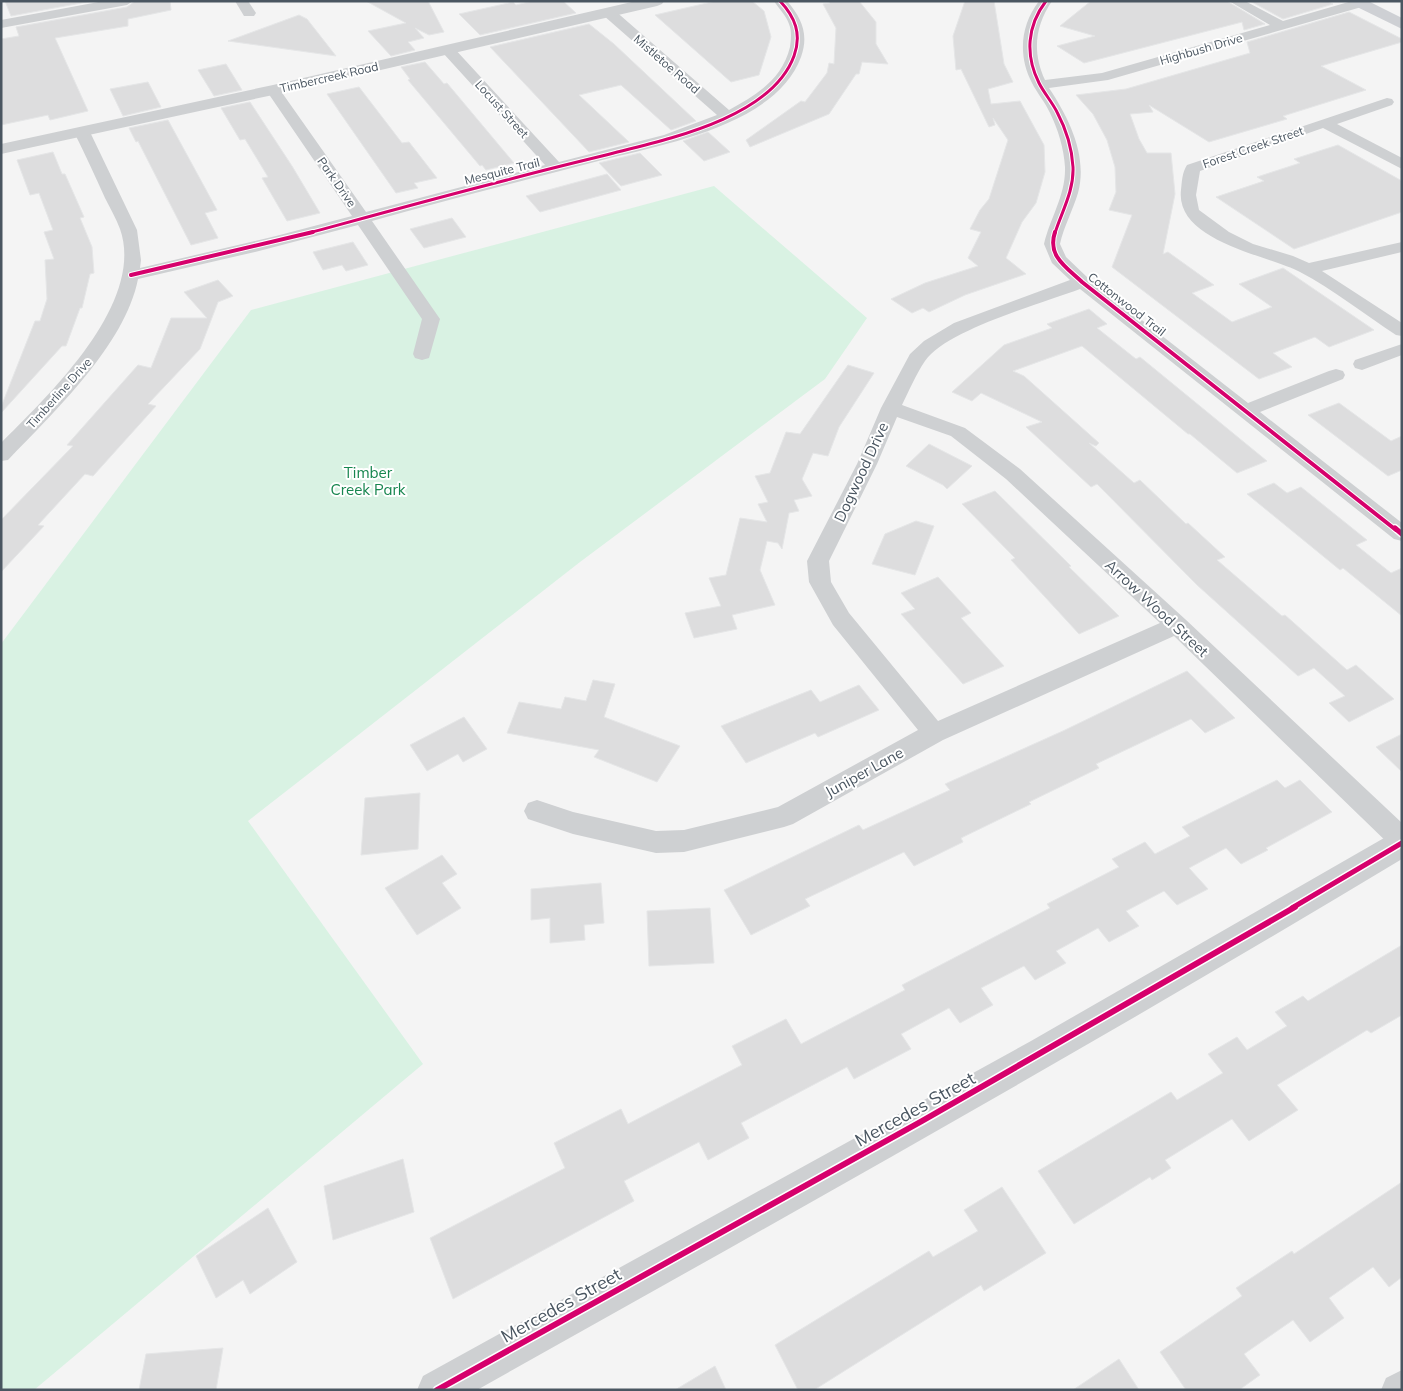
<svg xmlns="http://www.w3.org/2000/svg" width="1403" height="1391" font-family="Mulish,sans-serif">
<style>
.green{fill:#d9f2e3}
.building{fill:#ddddde;stroke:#e5e6e7}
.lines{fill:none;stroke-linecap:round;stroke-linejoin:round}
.minor{fill:#ced0d2;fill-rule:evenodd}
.tertiary{fill:#ced0d2;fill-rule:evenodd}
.secondary{fill:#ced0d4;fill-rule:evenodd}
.cycleway-far3-casing{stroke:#fff;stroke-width:5}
.cycleway-far2-casing{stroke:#fff;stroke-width:6}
.cycleway-far1-casing{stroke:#fff;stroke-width:8}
.cycleway-casing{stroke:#fff;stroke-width:9}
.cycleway-far3{stroke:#d6006c;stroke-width:3}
.cycleway-far2{stroke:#d6006c;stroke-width:4}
.cycleway-far1{stroke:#d6006c;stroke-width:5}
.cycleway{stroke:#d6006c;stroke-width:6}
.labels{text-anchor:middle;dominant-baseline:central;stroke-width:4;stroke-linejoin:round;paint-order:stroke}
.far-street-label{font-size:12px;fill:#4a5661;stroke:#fff}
.park-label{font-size:15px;fill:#17864f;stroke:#fff}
.street-label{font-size:15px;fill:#4a5661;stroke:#fff}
.near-street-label{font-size:18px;fill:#4a5661;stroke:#fff}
</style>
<rect width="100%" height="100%" fill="#f4f4f4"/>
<!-- green -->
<path class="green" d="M714,186L867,318L825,379L580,562L248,821L423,1064L34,1390H1V644L251,310Z"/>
<!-- building -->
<g class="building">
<path d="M5,1H92L11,16Z"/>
<path d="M135,1H170L171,10L128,19V26L55,38L88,111L50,120L48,115L1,125V39L19,36L16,27L127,7Z"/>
<path d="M366,1H428L444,32L429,35L415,28L424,38L408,42L415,50L391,56L368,31L406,23Z"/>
<path d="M533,1H563L576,13L480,35L459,14L513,2L516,5Z"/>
<path d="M716,1H752L764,11L771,37L759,75L731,82L655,15Z"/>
<path d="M828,1H859L876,22V44L888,64L862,62L859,74H856L829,114L750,147L746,140L801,101L805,102L827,73L829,63L834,64L836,28L823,4L830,3Z"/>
<path d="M965,1H994L1004,64L1013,82L988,89L991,104L1020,101L1044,145L1045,172L1036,203L1022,222L1006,258L1026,274L965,295L929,312L923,308L912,313L891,299L925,283L978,266L968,258L981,232L970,229L980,210L989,199L1008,140L993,118L995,125L989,127L961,69L956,70L953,36Z"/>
<path d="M1091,1H1227L1265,24L1244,30L1242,22L1084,63L1057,46L1095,36L1060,26Z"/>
<path d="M1250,1H1327L1333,4L1283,19Z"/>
<path d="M1349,12L1402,39V42L1321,66L1366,90L1283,116L1287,119L1209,142L1149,105L1153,112L1130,114L1139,139L1147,153H1171L1175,194L1163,254L1168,252L1214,285L1192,293L1232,322L1272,307L1239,284L1283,268L1374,330L1329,347L1315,337L1273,353L1292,367L1259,379L1112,267L1132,215L1109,210L1116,192L1115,167L1107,140L1093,114L1076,95L1126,89L1250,53L1247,42Z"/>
<path d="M299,15L307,19L336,56L228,41Z"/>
<path d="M589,24L614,44L696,121L671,130L621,85L579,95L629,142L589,152L490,47Z"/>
<path d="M425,62L444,84L447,83L514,163L486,170L482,165L480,166L408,80L410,79L401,67Z"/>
<path d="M226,64L242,90L214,96L198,70Z"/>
<path d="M148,82L161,107L123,116L110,89Z"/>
<path d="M359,87L402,143L409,142L437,178L414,183L418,188L396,193L327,94Z"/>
<path d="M250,102L292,166L320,213L287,221L262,178L268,177L245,139L240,140L221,108Z"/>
<path d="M168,120L217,210L205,213L218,238L191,245L138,141L136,142L129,128Z"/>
<path d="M708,132L730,152L704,161L683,141Z"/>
<path d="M1338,145L1402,181V212L1294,249L1216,197L1264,181L1257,177L1300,163L1294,159Z"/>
<path d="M53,152L62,174H65L84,217L80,218L92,247L94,273L90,274L82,308H80L66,346H62L1,413V407L35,321H40L47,299L45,260L54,259L44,232L53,230L39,193L30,195L17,160Z"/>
<path d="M640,153L662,175L621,186L599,163Z"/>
<path d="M607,174L621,190L540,212L526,196Z"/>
<path d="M452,218L466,237L424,248L410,229Z"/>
<path d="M353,242L368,265L346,271L342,265L323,270L313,252Z"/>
<path d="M218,280L233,296L218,302L200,349L148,404L156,406L93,476L85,474L38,525L44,526L1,572V520L73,446L67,445L138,365L151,368L171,318H207L184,292Z"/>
<path d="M1089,309L1107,324L1097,328L1136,359L1140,357L1267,461L1237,473L1190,434H1188L1082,346L1013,371L1024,376L1099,443L1096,446L1089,443L1134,483L1140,480L1186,524L1188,523L1225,557L1217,560L1282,616L1285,615L1347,670L1356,665L1394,699L1349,722L1329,703L1345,696L1314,668L1298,676L1197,585L1097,484L1091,487L1026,427L1042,422L981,393L972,401L952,392L1004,345L1052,328L1047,324Z"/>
<path d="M848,365L874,373L839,427L828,456L813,453L802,479L812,496L794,500L799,511L789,513L782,549L778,543L767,541L760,570L775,605L732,615L737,629L694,638L685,613L721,606L709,578L726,575L740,518L767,522L758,504L768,502L755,476L770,473L786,432L800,434Z"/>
<path d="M1339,403L1391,441L1402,436V470L1388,476L1308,415Z"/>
<path d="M929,444L972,466L947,489L943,485L906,466Z"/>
<path d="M1274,483L1287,493L1301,487L1367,540L1356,545L1391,573L1402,568V616L1343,568L1340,570L1247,494Z"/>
<path d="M995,491L1071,566L1069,567L1119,616L1079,634L1011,560L1015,558L962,504Z"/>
<path d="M916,521L934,526L915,575L872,564L885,534Z"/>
<path d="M938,577L971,613L961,618L1004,666L963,684L901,614L915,609L901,593Z"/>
<path d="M1187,671L1235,718L1205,733L1191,719L1096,764L1099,768L1029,802L1031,804L961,838L963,842L914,866L904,852L805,899L810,906L751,935L724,890L859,825L863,830L950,790L945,784L1065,730Z"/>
<path d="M593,680L615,684L604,717L680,746L657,782L594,757L599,750L507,733L519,702L561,709L565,697L586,701Z"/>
<path d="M859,685L879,710L818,737L815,733L746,763L721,726L811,690L820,702Z"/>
<path d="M464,717L487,749L463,762L458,754L427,771L410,745Z"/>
<path d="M1402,734V772L1376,747Z"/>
<path d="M1277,780L1285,788L1300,780L1332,812L1266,848L1268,850L1241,864L1226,848L1189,868L1208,889L1177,905L1164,891L1126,911L1139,926L1109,942L1098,928L1056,951L1066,963L1035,980L1024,966L981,988L993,1005L960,1023L949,1008L901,1034L911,1049L854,1079L847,1067L741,1123L749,1138L708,1160L699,1142L624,1181L634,1201L453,1299L430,1238L565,1168L554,1143L621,1109L628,1124L742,1065L732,1046L786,1019L801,1044L905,990L902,985L1050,908L1047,904L1119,867L1112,859L1145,842L1155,854L1190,836L1182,827Z"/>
<path d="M420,793L418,849L361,855L365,798Z"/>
<path d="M442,855L457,874L442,883L461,908L417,935L385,888Z"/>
<path d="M601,883L604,923L584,925L585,940L550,943V918L531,920V889Z"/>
<path d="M710,908L714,963L649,966L647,911Z"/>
<path d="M1402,945V1015L1371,1033L1367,1030L1277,1085L1298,1110L1249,1141L1232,1119L1165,1160L1171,1168L1152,1180L1150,1177L1074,1224L1038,1171L1171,1092L1177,1100L1223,1073L1208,1054L1237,1037L1247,1050L1287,1026L1275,1012L1303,996L1308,1001Z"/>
<path d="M403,1159L414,1212L333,1240L324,1186Z"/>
<path d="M1402,1182V1277L1389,1287L1373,1267L1329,1298L1344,1318L1310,1342L1293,1320L1244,1354L1260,1375L1239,1390H1186L1160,1352L1242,1296L1236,1288L1292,1251L1294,1254Z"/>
<path d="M1002,1187L1046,1253L984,1291L981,1285L814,1390H798L775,1345L929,1251L933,1257L978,1231L964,1210Z"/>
<path d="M268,1208L297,1262L250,1294L243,1280L216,1298L196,1256Z"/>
<path d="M223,1348L216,1390H139L146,1354Z"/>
<path d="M1119,1359L1139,1390H1073Z"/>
<path d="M715,1366L726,1390H675Z"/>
</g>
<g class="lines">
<!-- minor -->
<g class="minor">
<path d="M104,1H133L127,5L1,28V20Z"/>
<path d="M235,1H248L256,13L254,16H244Z"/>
<path d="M774,1H787C802,18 809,35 801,57C777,123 670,143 610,158C584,165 559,171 533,178C479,192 425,206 372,221L440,319L429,358L422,360L415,358L413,354L422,319L358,225L259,251L138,279C125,345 54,412 8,460L1,461V443C48,396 146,303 120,229C116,218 110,208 105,198C95,176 85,154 74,132L77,129H87L90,132L137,230L141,260L140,268L276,236L352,216L266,90L268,87H278L366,212L545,165L443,53L441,50L443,47H453L559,162L664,135L717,115L603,15L601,12L603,9H613L729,110C756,95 782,80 790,47C791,40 792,31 789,24C786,15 779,9 774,1Z"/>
<path d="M1039,1H1052C1035,26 1032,52 1045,80L1102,73L1270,25L1229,1H1245L1283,21L1352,1H1365L1367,3L1365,6L1108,80L1049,88C1069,118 1088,156 1078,193C1073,210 1064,226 1060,244L1066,257L1088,278L1248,403L1329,371L1336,369L1343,371L1345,375L1343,379L1260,412L1402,523V541L1394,539L1080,289C1043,303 946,330 925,361C916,374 909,391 902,405L965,428L1020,469L1185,619L1402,823V851L1393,848L1174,636L943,740L793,824L784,827L684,852L656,853L573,834L528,819L524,811L528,803L537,800L573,812L656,831L684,830L778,807L918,730L833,625L809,582L807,561L857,464L881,408L910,354L924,341L954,323L1070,280L1052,263L1044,244C1050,218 1066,195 1065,167C1064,149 1058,129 1050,113C1045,102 1037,93 1032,83C1018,56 1020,26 1039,1ZM897,417L951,436L1006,479L1160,623L938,721L849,613L831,582L829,561L877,464Z"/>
<path d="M1387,98L1392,99L1394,102L1392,105L1337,124L1402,158V169L1323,128L1200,171L1196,195L1199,210L1229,232L1253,244L1293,256L1309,263L1402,242V252L1322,271L1402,323V336L1396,335C1365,315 1333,289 1300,272C1267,255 1175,241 1181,190C1182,181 1182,173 1187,165Z"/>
<path d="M1402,344V355L1362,370L1355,368L1353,364L1355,360Z"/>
<path d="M1402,1370V1390H1381L1386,1378Z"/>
</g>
<!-- tertiary -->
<g class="tertiary">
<path d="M636,1H664L662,4L657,6L273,95L1,154V144L273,85Z"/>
<path d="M1402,830V859C1097,1043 787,1216 477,1390H417L423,1376L1031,1041L1391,834Z"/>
</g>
<!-- secondary -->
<path class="secondary" d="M1349,1H1368L1402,18V29L1351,4Z"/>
<!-- cycleway-far3 casing -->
<g class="cycleway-far3-casing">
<g id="cycleway-far3">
<path d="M1046,1C1027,26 1025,55 1039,83C1044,93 1052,102 1057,112C1066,129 1072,149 1073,167C1074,191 1062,211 1055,233"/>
<path d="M309,233C375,215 440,197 507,180C540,171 573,163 606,155C664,140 771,119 794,56C802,34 795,17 780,1"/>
</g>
</g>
<!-- cycleway-far2 casing -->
<g class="cycleway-far2-casing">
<g id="cycleway-far2">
<path d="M1055,232C1047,256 1066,267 1082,282L1396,530"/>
<path d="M131,275L313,232"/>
</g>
</g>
<!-- cycleway-far1 casing -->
<g class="cycleway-far1-casing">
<g id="cycleway-far1">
<path d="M1395,528L1402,534"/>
<path d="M1292,908L1402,843"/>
</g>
</g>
<!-- cycleway casing -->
<g class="cycleway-casing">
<path id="cycleway" d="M437,1390L922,1121L1295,907"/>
</g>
<!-- cycleway-far3 -->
<use href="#cycleway-far3" class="cycleway-far3"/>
<!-- cycleway-far2 -->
<use href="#cycleway-far2" class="cycleway-far2"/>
<!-- cycleway-far1 -->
<use href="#cycleway-far1" class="cycleway-far1"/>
<!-- cycleway -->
<use href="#cycleway" class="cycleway"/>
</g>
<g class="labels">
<!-- far-street labels -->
<g class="far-street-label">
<text transform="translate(1201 49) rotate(-16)">Highbush Drive</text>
<text transform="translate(667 64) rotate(41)">Mistletoe Road</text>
<text transform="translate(329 77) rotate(-13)">Timbercreek Road</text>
<text transform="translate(502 109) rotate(48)">Locust Street</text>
<text transform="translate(1253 147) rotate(-19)">Forest Creek Street</text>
<text transform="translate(502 171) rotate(-14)">Mesquite Trail</text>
<text transform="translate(337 182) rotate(55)">Park Drive</text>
<text transform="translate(1127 304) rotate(38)">Cottonwood Trail</text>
<text transform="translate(59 393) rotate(-48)">Timberline Drive</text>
</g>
<!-- park labels -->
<g class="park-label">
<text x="368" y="472">Timber<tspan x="368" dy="17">Creek Park</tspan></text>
</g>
<!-- street labels -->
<g class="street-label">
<text transform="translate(861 472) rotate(-65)">Dogwood Drive</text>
<text transform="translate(1157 608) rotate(43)">Arrow Wood Street</text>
<text transform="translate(864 772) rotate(-29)">Juniper Lane</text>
</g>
<!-- near-street labels -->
<g class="near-street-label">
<text transform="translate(915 1109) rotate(-29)">Mercedes Street</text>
<text transform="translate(561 1305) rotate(-29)">Mercedes Street</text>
</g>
</g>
<!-- border -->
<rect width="1403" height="1391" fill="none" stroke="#4a5661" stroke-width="5"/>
</svg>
